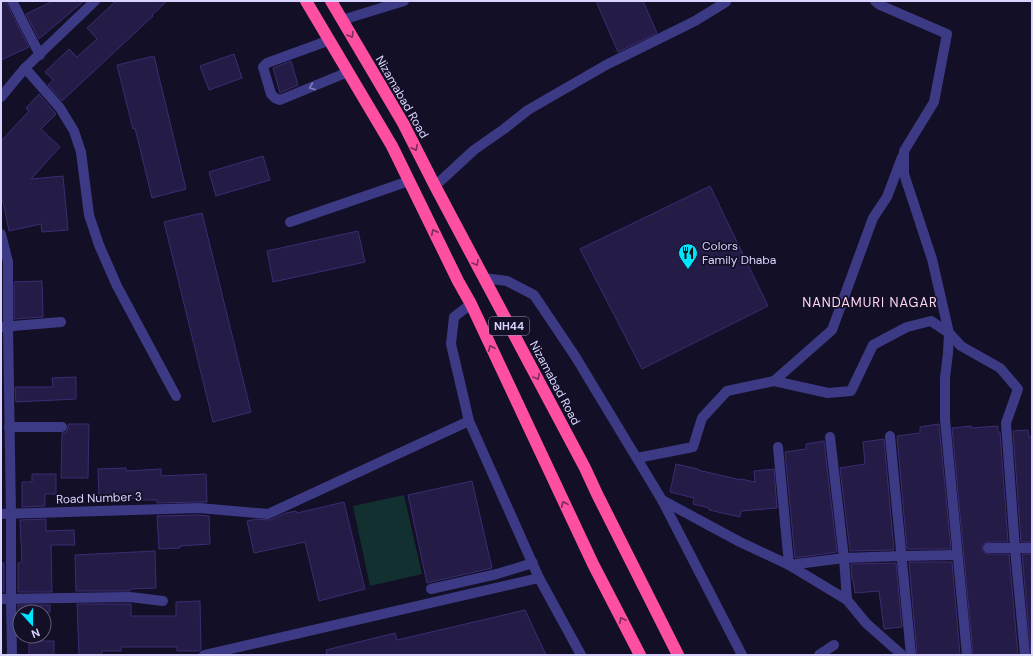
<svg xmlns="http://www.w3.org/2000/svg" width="1033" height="656" font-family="'DM Sans',sans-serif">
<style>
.green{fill:#12302f}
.building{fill:#241b47;stroke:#3b2d73}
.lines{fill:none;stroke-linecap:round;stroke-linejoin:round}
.minor{stroke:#3d3a85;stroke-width:10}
.highway{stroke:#ff4fa3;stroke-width:12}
.oneway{stroke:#7d2c5e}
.oneway2{stroke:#837fbc}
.labels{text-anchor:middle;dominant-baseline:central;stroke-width:3.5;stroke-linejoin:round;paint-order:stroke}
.shield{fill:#130f26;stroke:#9e99be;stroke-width:1}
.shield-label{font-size:11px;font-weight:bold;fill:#d9d4ff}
.street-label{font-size:12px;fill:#d9d4ff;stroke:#130f26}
.poi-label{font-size:12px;fill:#d9d4ff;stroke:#130f26;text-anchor:start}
.neighbourhood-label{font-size:13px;letter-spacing:1px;fill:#ffd6f0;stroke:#130f26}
</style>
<rect width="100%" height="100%" fill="#130f26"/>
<!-- green -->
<path class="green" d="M404,495L422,574L370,586L353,506Z"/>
<!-- building -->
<g class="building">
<path d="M1,1H5L29,47L1,60Z"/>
<path d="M53,1H84L39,39L26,14Z"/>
<path d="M116,1H167L152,15L153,16L62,101L48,85L53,80L45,72L69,49L77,57L97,39L87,28Z"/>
<path d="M596,1H643L657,33L618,52Z"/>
<path d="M234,54L242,78L209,90L200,66Z"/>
<path d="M154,56L186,189L152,198L135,128L133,129L117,65Z"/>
<path d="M291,61L298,85L280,93L273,68Z"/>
<path d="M39,94L56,114L41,129L60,147L31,179L63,176L68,230L42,232L41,224L9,231L3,201L1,199V141L29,111L26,108Z"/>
<path d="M263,156L270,180L216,196L209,172Z"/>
<path d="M710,186L768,306L642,369L580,249Z"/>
<path d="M202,213L251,412L213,422L164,222Z"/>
<path d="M358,231L365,262L273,282L267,251Z"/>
<path d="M42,281L43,317L14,319V282Z"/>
<path d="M76,377V399L16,402L15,387H53L52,378Z"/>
<path d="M68,424H89L88,478H61L62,433H65L67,431L68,427Z"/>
<path d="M939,424L951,549H907L897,436L920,433V427Z"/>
<path d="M971,426V428L998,426V432H1000L1008,542H988L983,544L982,548L983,552L988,554H1009L1018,655H973L952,428Z"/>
<path d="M1028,430L1029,437H1032V542H1021L1013,431Z"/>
<path d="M884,439L894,550L850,551L840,468L865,464L863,442Z"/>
<path d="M824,441L837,552L795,558L785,452L806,449V444Z"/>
<path d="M676,464L698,469V470L741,480V479L755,482L754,471L774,469L777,508L741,511L740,517L709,510V508L693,504L694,498L670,492Z"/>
<path d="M126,468V471L161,469V476L206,474L207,502H199L157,503V500H136V498L99,499L98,469Z"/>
<path d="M32,474H56V494H45V506L22,507V482H32Z"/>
<path d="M472,481L492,568L427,583L408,495Z"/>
<path d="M344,502L365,589L319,601L305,542L254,553L247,521L256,519L270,520L286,513L296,511L297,513Z"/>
<path d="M199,515L209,516L210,544L180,546V548L159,549L157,516Z"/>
<path d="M46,519V531L74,530L75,545H51L52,592H18V563L22,562L20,520Z"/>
<path d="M155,551L156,588L130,589V591H76L75,555Z"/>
<path d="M1022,554H1032V655H1031Z"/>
<path d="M909,562H952L960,655H917Z"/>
<rect x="1" y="563" width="3" height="29"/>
<path d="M896,563L902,627L884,629L879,591L855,593L853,580H852L851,564Z"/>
<path d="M200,601L201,649L199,651H177V647H121V651H102V655H79L77,604H131V616H176V602Z"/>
<rect x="18" y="605" width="32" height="7"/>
<path d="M525,610L546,655H327L326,650L395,633L397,640Z"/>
<rect x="29" y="641" width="25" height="14"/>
</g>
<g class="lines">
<!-- minor -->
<g class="minor">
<path d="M12,1L40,55"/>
<path d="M875,1L880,5L947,34L934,102L904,151V174L932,259L949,333L961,346L1000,368L1018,389L1006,423L1015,549L1025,655"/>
<path d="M342,20L404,1"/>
<path d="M330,40L267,63L263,67L271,94L275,98L280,100L348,72"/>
<path d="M25,68L60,108L74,131L81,152L89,215L99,245L117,286L176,396"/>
<path d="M1,97L25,68L95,1"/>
<path d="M435,186L474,150L504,129L528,110L606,65L695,21L726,2"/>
<path d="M290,222L409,181"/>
<path d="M1,234L8,262V327L11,514V599L12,655"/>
<path d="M484,278L507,281L534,295L575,356L662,500L742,655"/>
<path d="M471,304L454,317L451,344L469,421L539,578L581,655"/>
<path d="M1,327L61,322"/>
<path d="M774,381L832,330L873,218L887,197L902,157"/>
<path d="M9,427H62"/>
<path d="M890,436L911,655"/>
<path d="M830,437L844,558L847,600"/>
<path d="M778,447L789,565L844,558L901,556L957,555"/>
<path d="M637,458L693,447L702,418L727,391L774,381L828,393L851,391L873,345L907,327L931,321L949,333L948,353L945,378V419L967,655"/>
<path d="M662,500L740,542L789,565L847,600L866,623L902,655"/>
<path d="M1,514L199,508L268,514L469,421"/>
<path d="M988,548H1032"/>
<path d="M431,589L497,574L533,563"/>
<path d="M1,599L130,597L163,601"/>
<path d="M204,655L539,578"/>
<path d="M819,655L834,645"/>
</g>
<!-- highway -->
<g class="highway">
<path d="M306,1L392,146L458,281L471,304L593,564L640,655"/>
<path d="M331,1L403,123L435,186L585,468L597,494L678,655"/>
</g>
</g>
<!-- one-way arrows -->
<defs><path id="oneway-chevron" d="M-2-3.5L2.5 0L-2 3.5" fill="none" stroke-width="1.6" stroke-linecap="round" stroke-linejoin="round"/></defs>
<g class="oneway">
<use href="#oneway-chevron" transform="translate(351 35) rotate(59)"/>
<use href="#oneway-chevron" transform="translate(415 148) rotate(63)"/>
<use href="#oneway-chevron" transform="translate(434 232) rotate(-116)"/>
<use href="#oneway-chevron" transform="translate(476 263) rotate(62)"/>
<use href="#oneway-chevron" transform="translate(491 348) rotate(-115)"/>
<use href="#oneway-chevron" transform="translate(537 377) rotate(62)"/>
<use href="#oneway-chevron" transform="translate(564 504) rotate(-115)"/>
<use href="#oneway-chevron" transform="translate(622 620) rotate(-117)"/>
</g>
<use class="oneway2" href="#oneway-chevron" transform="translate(312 87) rotate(158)"/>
<!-- icons -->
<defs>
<g id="restaurant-pin" transform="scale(1)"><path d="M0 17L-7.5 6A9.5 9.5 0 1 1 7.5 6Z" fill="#00e5ff" stroke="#130f26"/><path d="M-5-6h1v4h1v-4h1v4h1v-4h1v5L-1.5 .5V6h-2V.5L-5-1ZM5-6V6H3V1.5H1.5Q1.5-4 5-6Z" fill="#111"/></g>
</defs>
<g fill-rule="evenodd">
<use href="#restaurant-pin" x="688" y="253"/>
</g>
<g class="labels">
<!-- shield labels -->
<rect class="shield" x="489" y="317" width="40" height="18" rx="3"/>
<g class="shield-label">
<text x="509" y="326">NH44</text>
</g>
<!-- street labels -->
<g class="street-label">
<text transform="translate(402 97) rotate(60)">Nizamabad Road</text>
<text transform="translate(555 383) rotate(62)">Nizamabad Road</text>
<text transform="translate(99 498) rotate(-2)">Road Number 3</text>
</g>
<!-- poi labels -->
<g class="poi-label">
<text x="702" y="246">Colors<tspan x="702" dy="14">Family Dhaba</tspan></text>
</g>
<!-- neighbourhood labels -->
<g class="neighbourhood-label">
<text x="870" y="302">NANDAMURI NAGAR</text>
</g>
</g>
<!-- border -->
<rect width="1033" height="656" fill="none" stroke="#d9d4ff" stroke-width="4"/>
<!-- north arrow -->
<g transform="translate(32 624) rotate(159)"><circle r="19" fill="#130f26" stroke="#625e7d"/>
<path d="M0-3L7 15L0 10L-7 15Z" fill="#00e5ff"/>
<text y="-6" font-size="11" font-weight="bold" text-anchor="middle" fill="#d9d4ff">N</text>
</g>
</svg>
